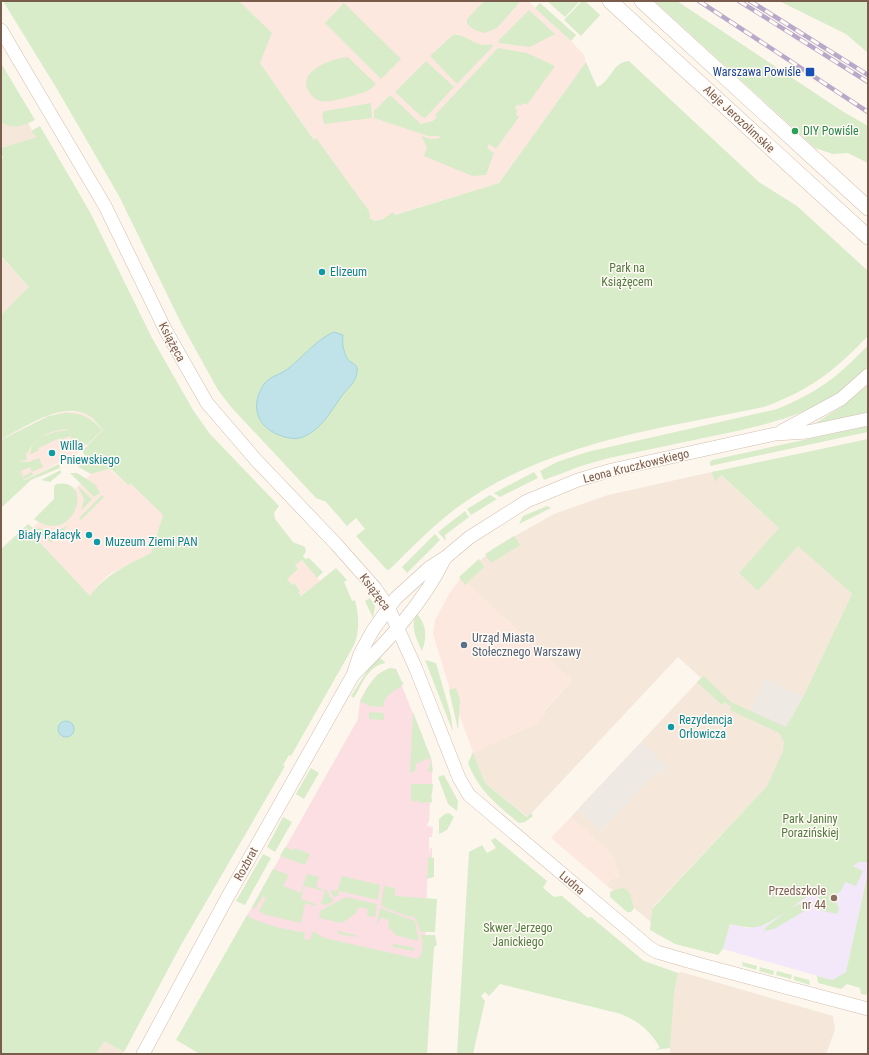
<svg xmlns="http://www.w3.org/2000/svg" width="869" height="1055" font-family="'Roboto Condensed',sans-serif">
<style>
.residential{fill:#f5e8da}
.commercial{fill:#fde8e0}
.industrial{fill:#efe9e4}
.education{fill:#f3e8fa}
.medical{fill:#fbdfe3}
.green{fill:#d8ecc9}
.water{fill:#bfe3e8;stroke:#a5d3da}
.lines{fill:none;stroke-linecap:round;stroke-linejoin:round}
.tertiary-casing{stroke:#d1beb0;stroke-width:14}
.secondary-casing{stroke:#d6c0b0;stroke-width:16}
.tertiary{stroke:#fff;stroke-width:13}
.secondary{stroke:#fff;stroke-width:15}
.rail-casing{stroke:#b9a8c9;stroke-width:4.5}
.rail{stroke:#fffaf3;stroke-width:3;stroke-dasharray:9;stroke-linecap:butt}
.transit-dot{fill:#1a4fb4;stroke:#fffaf3;stroke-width:1.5}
.leisure-dot{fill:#2e9e5b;stroke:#fffaf3;stroke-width:1.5}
.culture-dot{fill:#0f9aa8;stroke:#fffaf3;stroke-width:1.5}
.service-dot{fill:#5c6f8a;stroke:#fffaf3;stroke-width:1.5}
.education-dot{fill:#8d6e63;stroke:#fffaf3;stroke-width:1.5}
.labels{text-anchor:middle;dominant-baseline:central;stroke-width:3;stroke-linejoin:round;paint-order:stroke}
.transit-label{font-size:12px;fill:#164399;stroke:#fffaf3;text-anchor:end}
.street-label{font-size:12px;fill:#7a5c4d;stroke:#fffaf3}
.leisure-label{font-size:12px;fill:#27864d;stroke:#fffaf3;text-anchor:start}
.park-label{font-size:12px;fill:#537a41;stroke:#fffaf3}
.culture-label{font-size:12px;fill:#0d838f;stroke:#fffaf3;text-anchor:start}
.service-label{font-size:12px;fill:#4e5e75;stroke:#fffaf3;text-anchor:start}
.education-label{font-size:12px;fill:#785e54;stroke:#fffaf3;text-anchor:end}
</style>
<rect width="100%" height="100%" fill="#fdf6ec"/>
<!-- residential -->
<g class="residential">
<path d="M1,77L32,130L31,131L38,137L1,148Z"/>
<path d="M3,259L29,287L1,315V260Z"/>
<path d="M716,471L852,594L803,697L764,680L786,728L784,748L780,760L767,786L653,907L651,912V922L606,885L609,880L619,877L612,855L571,817L578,809L601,831L658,770L662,774L668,767L641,742L701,678L678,657L528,817L485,783L473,752L537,723L544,711L572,681L461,578L494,548L554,514L608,495Z"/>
<path d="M681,972L833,1016L835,1030L826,1054H670V1033L674,993L678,973Z"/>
<path d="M104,1040L123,1052L122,1054H96Z"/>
</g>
<!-- commercial -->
<g class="commercial">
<path d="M239,1H528L571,41L584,55L586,62L499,183L374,221L368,216L260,63L272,33Z"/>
<path d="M64,412H76L88,415L103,430L72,458L70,457L25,480L1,452V439L48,416Z"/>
<path d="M109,469L128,485L130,483L163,515L151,553L110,574L99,584L90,597L29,531L91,474Z"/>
<path d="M302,560L320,581L300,596L298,593L300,591L294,584L292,585L286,578L298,569L295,565Z"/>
<path d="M461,578L572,681L544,710L546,713L537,723L473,752L451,693L433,634L435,620L449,594Z"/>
<path d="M571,817L612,855L619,877L609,880L606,885L551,838Z"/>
</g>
<!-- industrial -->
<g class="industrial">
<path d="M765,679L803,697L786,728L750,711Z"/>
<path d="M641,742L668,767L662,774L658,770L601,831L578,809Z"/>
</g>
<!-- education -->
<path class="education" d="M859,862H868V872L846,972L832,980L723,949L730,924L747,928L767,924Z"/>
<!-- medical -->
<path class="medical" d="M390,668L396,669L400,681L404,683L402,686L432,762V795L431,794L432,802L430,803L429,822H428L427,826L433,827L432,837H429V854L430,848H432V858L428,859L424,973L239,930L358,719L360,701L368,687L378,674Z"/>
<!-- green -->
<g class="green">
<path d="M3,1H239L272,33L260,63L314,140L316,138L369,211L370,218L374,221L383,219L393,212L395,215L499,183L586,62L597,87C611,82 612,62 629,61L759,182L797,206L868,271V336C833,372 812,389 764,407C658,429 544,443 455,509C432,527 411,548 390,569L387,570L356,536L365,529L356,518L347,526L326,502L316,498L231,407L218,390L182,325L119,196L57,89Z"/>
<path d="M484,1H517L519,3L497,28L485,33L474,30L467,24V19Z"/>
<path d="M547,1H580L565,17Z"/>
<path d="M582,1H585L600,15L581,36L564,20Z"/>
<path d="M654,1H677L842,111L868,126V163L848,153L833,154L815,148Z"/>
<path d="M779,1H868V53L846,34Z"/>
<path d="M344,3L401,59L381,79L325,23Z"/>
<path d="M540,3L576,35L571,41L535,8Z"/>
<path d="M529,10L555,34L530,47L499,43V40Z"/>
<path d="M453,35C467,33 474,49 492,44L493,46L457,84L430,56Z"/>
<path d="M498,48L527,53L555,66L527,105L524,103L520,106L517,104L515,108L517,110L516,115L519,117L496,149L489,144L487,148L494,153L486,175L472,176L424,156L427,147L421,136L431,139L440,138L439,136H428L374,118V111L390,95L421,124L433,121L437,117L435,115Z"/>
<path d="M348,57L376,84C370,92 361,93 352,96C343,98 330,103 321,101C316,100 311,96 309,92C296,70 334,58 348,57Z"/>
<path d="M426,61L454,87L425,118L422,117L395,92Z"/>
<path d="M1,63L35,120C23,126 12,130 1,122Z"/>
<path d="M371,103L372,118L324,124L322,114L325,111Z"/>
<path d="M40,126L91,214L152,338L193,410L210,434L279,506L274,513L275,519L293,542L305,547L306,552L303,556L305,559L309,558L323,572L317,578L302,560L295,565L298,569L287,579L292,585L294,583L300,591L298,593L301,596L336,568L347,580L344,582L352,601L355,600C359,615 360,631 354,645L291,756L289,755L283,765L285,766L181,945L124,1052L104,1041L96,1054H1V549L28,524L33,528L29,531L90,596C107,573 126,566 151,553L163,515L131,484L128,485L112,470L109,469L91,474L78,467L87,459L82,451L103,430C98,425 94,419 88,415C60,401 25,428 1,439V315L29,287L1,256V161L3,157L1,154V148L37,137L31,131Z"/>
<path d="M868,345V366C824,414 773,423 713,436C678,443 644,451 609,458L581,466L544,480L540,471L557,462L587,452L777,409C817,393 839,376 868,345Z"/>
<path d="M868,385V412L814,424L841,407Z"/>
<path d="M64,413C82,413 90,417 102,430L87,445L83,442L80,446L70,451L67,445L73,442L70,436L61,440L60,438L38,448L39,450L30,455C31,451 31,446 34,443C41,434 57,432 67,430V429C51,431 34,436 28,453H26L27,460L17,461L28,462L39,458L43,467L32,472L30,467L21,471L23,476L32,472L33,475L25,479L12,465L25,480L59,464L60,468L31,480L1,508V440L49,416Z"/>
<path d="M868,426V432L863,433L710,466V462L712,460Z"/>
<path d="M868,439V862H859L853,866L863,871L856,886L845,882L841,891L834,896L839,909L837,914L815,909L820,888L792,907L805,902L808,909L774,929L764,931L766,927L786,912C761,927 759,931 730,924L723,949L718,955L675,944L650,930L652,909L767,786L783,751L784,742L779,733L730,710L731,706L724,702L722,705L697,682L704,676L731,702L786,727L803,697L852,594L798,546L758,591L739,573L779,528L721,475L715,482L712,472Z"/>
<path d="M61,470V473L50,482L41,480Z"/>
<path d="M534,472L538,478L500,497L494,493Z"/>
<path d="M70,473H77L95,484L100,493L94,497Z"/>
<path d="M56,484C96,476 75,548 34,519L54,499V487Z"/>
<path d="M78,486L92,499L81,511L84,499Z"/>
<path d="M102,495L104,497L81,520L79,518Z"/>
<path d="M490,495L497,499L471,515L467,509Z"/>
<path d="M547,506L551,508L519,524L523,516Z"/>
<path d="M465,511L469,517L445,535L446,541L438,532Z"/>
<path d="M68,526L51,543L34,527L53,532Z"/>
<path d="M435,534L440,540L407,573L402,567Z"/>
<path d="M514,536L520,545L491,563L485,554Z"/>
<path d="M479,559L484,567L465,585L459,577Z"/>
<path d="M370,598L375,606L373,618L365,601Z"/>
<path d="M417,614C427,625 427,638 422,651C417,639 409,626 417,614Z"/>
<path d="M380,658L385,662V663C367,667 362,684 354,698L351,696L372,663Z"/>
<path d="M425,660L436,663L451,716L453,732Z"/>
<path d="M390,668L396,669L403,684C395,692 385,693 383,707L369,706L360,701C368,686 374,674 390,668Z"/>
<path d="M456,688L460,700L458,730L449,690Z"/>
<path d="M369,712L384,713V720L369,719Z"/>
<path d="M413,712L431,758L433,771L428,772L431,762L429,758L416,764L415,771L410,773Z"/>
<path d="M473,752L485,783L527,817L531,813L533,816L525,822L519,823C496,804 479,791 468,763Z"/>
<path d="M311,768L319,773L304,799L296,794Z"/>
<path d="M444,775L458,801L457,811L448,804L438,777Z"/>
<path d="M411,784H433L432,795L431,794L432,802L419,803V801H411Z"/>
<path d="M449,813L454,817L447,830L439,834V819L445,814Z"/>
<path d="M283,817L292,822L275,852L267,847Z"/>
<path d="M495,838L547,881L543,888L554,897L562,896L588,918L591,917L644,961L678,973L674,994L670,1048L654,1050L660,1048C651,1031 638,1021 621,1014L500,984L489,996L485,992L481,996L485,1001L473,1054H457L469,852L482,845L487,853L496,848L491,840Z"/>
<path d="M285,847L293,851L295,848L310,854L305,865L280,856Z"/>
<path d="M263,854L271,858L245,905L236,901Z"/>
<path d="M426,857L434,858V877L427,879L428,859Z"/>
<path d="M273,869L289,875L283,886L301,893L307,874L319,877L316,887L328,891L329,896L334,901L326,905L321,904L325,891L304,886L301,899L316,904V906L305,903L301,923L266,915L259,911L266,898L263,896L255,909L252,907Z"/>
<path d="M868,872V995L861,994L860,988L847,984L841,989L818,983L817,976L832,980L846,972Z"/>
<path d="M342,876L380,885L378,900L339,891L338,896L333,897L331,890L337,891Z"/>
<path d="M384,886L395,888V896L437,899L435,932H420C418,924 417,917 410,916V917L385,908L381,905Z"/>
<path d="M621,888L626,889L630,894L634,908L631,912H627L610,897V892Z"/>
<path d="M346,897L377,904L375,917L367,916L368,909L358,907L356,913L342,923L319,918L320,911Z"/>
<path d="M380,908L415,921L419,941L395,935L391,929L388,928L389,920L381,918L377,925Z"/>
<path d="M247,915C254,922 292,932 305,932L304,939L310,940L313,931L324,938L418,959C423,952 423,944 421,935H435L437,945L434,947L427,1054H200L176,1040Z"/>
<path d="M338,931L355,935L356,937L338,934Z"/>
<path d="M394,944L415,948L414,951L393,947L392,945Z"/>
<path d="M742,962L757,966L756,970L743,966Z"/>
<path d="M760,967L774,971L773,975L759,971Z"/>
<path d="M777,971L792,975L791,979L776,975Z"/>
<path d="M794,976L809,980L810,985L794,980Z"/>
</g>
<!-- water -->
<g class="water">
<path d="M334,332L343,335C342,343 343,350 347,358C350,364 359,363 357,372C356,383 347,388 341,397C330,412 322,429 303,437C295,440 287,438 279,435C256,426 250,405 264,384C270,376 282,374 289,368C304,356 317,339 334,332Z"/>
<circle cx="66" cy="729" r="8"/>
</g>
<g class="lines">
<!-- tertiary casing -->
<g class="tertiary-casing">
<g id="tertiary">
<path d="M1,30L105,206L166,331L207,403L256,460L336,544L375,588L388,607L416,669L459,778L469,795L650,948L657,952L702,965L868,1009"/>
<path d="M782,431L841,399L868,375"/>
<path d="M354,674C389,640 424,602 445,558"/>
<path d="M143,1054L227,898L353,675L360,654L373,630L396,598L429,568L446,557L470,537L527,501L578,480L612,470L775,434L807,432L868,419"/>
</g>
</g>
<!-- secondary casing -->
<g class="secondary-casing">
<g id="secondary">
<path d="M610,1L868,237"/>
<path d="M642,1L868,208"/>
</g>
</g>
<!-- tertiary -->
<use href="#tertiary" class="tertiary"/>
<!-- secondary -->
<use href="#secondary" class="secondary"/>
<!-- rail casing -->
<g class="rail-casing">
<g id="rail">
<path d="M699,1L868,112"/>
<path d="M739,1L868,82"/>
<path d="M750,1L868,75"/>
</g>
</g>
<!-- rail -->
<use href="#rail" class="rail"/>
</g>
<!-- markers -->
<rect class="transit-dot" x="805" y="67" width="10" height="10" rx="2"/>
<circle class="leisure-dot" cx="795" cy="131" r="4"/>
<g class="culture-dot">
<circle cx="322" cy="272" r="4"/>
<circle cx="52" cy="453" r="4"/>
<circle cx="89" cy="535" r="4"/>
<circle cx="97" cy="542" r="4"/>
<circle cx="671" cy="727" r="4"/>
</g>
<circle class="service-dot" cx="464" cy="645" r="4"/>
<circle class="education-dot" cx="834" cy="898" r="4"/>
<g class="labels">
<!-- transit labels -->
<g class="transit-label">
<text x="801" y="72">Warszawa Powiśle</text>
</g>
<!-- street labels -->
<g class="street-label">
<text transform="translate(739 119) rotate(43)">Aleje Jerozolimskie</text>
<text transform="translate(172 342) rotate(62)">Książęca</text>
<text transform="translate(636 466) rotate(-14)">Leona Kruczkowskiego</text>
<text transform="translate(375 592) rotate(53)">Książęca</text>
<text transform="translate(246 864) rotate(-61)">Rozbrat</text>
<text transform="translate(572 883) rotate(40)">Ludna</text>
</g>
<!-- leisure labels -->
<g class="leisure-label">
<text x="803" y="131">DIY Powiśle</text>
</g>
<!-- park labels -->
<g class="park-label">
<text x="627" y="268">Park na<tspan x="627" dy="14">Książęcem</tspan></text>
<text x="810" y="819">Park Janiny<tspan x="810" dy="14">Porazińskiej</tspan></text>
<text x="518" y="928">Skwer Jerzego<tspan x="518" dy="14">Janickiego</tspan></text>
</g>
<!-- culture labels -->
<g class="culture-label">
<text x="330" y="272">Elizeum</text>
<text x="60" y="446">Willa<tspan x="60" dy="14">Pniewskiego</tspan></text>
<text x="81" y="535" text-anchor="end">Biały Pałacyk</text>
<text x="105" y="542">Muzeum Ziemi PAN</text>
<text x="679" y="720">Rezydencja<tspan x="679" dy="14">Orłowicza</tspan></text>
</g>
<!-- service labels -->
<g class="service-label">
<text x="472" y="638">Urząd Miasta<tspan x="472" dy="14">Stołecznego Warszawy</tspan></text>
</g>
<!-- education labels -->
<g class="education-label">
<text x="826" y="891">Przedszkole<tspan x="826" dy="14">nr 44</tspan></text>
</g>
</g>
<!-- border -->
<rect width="869" height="1055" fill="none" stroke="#7a5c4d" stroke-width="4"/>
</svg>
